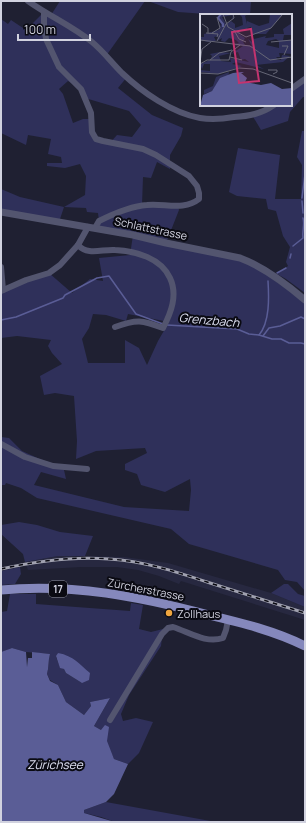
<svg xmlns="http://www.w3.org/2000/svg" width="306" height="823" font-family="Manrope,sans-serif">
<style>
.built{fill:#272840}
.green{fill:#2f305a;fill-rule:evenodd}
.water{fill:#5a5d96}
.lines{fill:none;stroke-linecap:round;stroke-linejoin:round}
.stream{stroke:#5a5d96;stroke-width:1.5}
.minor{stroke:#53556f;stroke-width:6}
.tertiary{stroke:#53556f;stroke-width:7}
.primary{stroke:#8588bc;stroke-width:9}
.rail-casing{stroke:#a0a1af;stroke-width:3}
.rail{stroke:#0a0a12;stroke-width:1.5;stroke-dasharray:4.5;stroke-linecap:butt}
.poi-dot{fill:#f1a63f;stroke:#0a0a12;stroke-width:1.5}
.labels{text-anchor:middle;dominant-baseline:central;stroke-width:4;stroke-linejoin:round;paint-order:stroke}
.shield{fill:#0a0a12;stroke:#9596a2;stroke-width:1}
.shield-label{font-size:10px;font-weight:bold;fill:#d1d2df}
.street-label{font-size:11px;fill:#d1d2df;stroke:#0a0a12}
.poi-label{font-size:11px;fill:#d1d2df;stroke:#0a0a12;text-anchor:start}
.water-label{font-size:12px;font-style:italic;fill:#dee0f2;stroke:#0a0a12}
.inset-river{fill:none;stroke:#5a5d96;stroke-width:2}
.inset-road{fill:none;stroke:#666777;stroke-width:1}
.view{fill:#c4346f;fill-opacity:0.15;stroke:#c4346f;stroke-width:2}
.inset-edge{fill:none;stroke:#d1d2df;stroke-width:2}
</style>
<rect width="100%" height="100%" fill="#1f2032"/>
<!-- built -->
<path class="built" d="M58,556L124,557L168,563L271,593L305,607V620L181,581L179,584L159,576L138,570L117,567H81L28,570L25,562Z"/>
<!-- green -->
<g class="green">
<path d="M60,1H145L106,56L127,77L118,88L152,115L183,128L181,136L170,155V169L157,162L151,178L143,177L142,205H178L179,210L166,243L248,261L288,290L305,304V591L297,582L285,580L278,570L189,544L171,529L37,498L21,488L6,483L5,485H1V437L9,438L22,451L64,470L66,479L41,472L34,485L124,507L189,511L191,490L190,479L165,492L141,485L137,474L125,470V464L147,453L145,448L96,451L76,459L77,441L74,396L55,393L44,395L40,376L62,364L52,353L48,346L51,340L17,336L1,338V291L49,273L72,293L90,279L103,281L99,258L130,255L133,235L95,228L99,221L98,213L87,212L86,208L64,207L59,222L1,212V189L20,197L64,207L85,195L86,176L80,164L65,168L47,166V163H62L61,157L48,154L51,139L28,135L26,145L1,133V19L8,24L11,20L26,30L44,12L51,15ZM68,81L81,89L85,98L129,111L141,125L132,137L117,135L108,145L92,132L91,119H83L73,123L63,94L59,89ZM93,314L106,315L126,321L128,314L169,322L158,341L147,365L139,348L125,340V363H88L82,339L89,328Z"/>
<path d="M148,1H251L250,15H220L178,12Z"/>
<path d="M305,79V97H303L290,112L288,121L261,130L252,115L274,105H291V89Z"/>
<path d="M302,131H305V293L286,279L277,274L288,266L286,262L290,247L283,236L276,211L268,209L266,199L237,196L229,192L238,148L280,155L275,199H301L302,165L297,157Z"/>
<path d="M19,522L37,525L60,532L93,536L85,556H58L25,562L23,554L1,534V525Z"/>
<path d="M20,567L21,574L15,584L1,585V571Z"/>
<path d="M284,584H288L298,594L305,596V607L271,593Z"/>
<path d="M10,594H36V604L130,611L131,603L143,605L139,629L151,632L163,629L161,646L129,695L121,714L123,721L136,718L153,722L139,753L128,764L114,759L101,730L94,726L110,698L90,702L91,706L84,715L66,702L58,685L50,680L47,674C49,667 48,661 50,654L26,652L12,648L1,652V612L7,611ZM58,653L82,683L66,673L64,669L60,667L56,657Z"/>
<path d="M106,802L216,822H115L101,817L84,813V810Z"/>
</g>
<!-- water -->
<g class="water">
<path d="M12,648L26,652L27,667L28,658H32V652L50,654C48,661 49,667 47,674L50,681L58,685L66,702L84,715L91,706L90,702L110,698L94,726L101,730L105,725L109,727L107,741L114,759L128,764L114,794L106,802L84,810V813L115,822H1V652Z"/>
<path d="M58,653C74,656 79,664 90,673L89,680L82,683L66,673L64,669L60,668L56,656Z"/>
</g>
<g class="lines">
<!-- stream -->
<g class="stream">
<path d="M302,198L305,174"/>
<path d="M302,201L303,213"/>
<path d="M293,246L303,238C302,230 305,225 303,218"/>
<path d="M290,258L291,254"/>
<path d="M277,273L286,268"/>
<path d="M1,320L16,317L63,298L65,295L97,278L109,276L136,314L163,324"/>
<path d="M167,325L237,329L249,334L259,335C270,322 269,297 268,281"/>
<path d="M259,335L272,339H281L289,343H301L305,344"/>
<path d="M263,336L269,328L280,326L301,317L305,319"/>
</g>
<!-- minor -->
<g class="minor">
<path d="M28,1C49,16 72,26 92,42C103,51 112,63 122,73C142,92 172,113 200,118C211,120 223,119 234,117C249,116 261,114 274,105"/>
<path d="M44,12V25L46,39L59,67L81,89L91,113L92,132L96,139L103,141L143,149L156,155L189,176L197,186L199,193V199C184,211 164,203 147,205C131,206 113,214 99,221L95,228"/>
<path d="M291,89L305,79"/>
<path d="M78,245C88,256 102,249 115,250C136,251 161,258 170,278C178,295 171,313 163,328C142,320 137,319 115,327"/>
<path d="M1,267L3,290"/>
<path d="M1,291L26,280L49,273L60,265L78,245L88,227"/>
<path d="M1,444L25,457L53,466L87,469"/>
<path d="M110,720L162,634L168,628L173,627C189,632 206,644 223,638L226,630L228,620"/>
</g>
<!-- tertiary -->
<path class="tertiary" d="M1,212L133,235L166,243L240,258C264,267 285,283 305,300"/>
<!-- primary -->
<path class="primary" d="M1,590C72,583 141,597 209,615C242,623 275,631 305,646"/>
<!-- rail casing -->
<g class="rail-casing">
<path id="rail" d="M1,569C37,561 73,556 109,559C144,561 177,572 210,583C241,593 273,603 305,613"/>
</g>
<!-- rail -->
<use href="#rail" class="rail"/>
</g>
<!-- markers -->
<circle class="poi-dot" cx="169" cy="613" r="4"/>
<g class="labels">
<!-- shield labels -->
<rect class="shield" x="49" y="581" width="18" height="16" rx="3"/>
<g class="shield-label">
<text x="58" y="589">17</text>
</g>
<!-- street labels -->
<g class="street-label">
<text transform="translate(151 228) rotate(12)">Schlattstrasse</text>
<text transform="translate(146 589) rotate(11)">Zürcherstrasse</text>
</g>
<!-- poi labels -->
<g class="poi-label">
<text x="177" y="613">Zollhaus</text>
</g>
<!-- water labels -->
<g class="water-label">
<text transform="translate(209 320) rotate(5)">Grenzbach</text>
<text x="55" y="764">Zürichsee</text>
</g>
</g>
<!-- overview -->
<g transform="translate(200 14)">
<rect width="92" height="92" fill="#1f2032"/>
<path d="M21,0H32L33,2L34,3L32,6L33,1L22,3L26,10L31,7L35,10V14L43,11L42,3L39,0H48L45,2L47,10V7L59,12L69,9L70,0L82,1L66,20H54L50,23L52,20L51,13L47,14L48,16H41L39,20L45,24L43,28L45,31L52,32L48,25L52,28V23L54,25L66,22L65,24H67L74,23V20H84L83,15L92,9V21H84L83,26H92V40L79,39L80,43H76L78,45L75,46H81L82,41L90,42L83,48L56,51L64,55L36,48L32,50L42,52L19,60L1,58L0,56L10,57V50H4L2,55L0,50L10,46L12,42L10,40L20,38L31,39L19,42L21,47L31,48L30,44L49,48L45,45L41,46L38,38L31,40L43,32L32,31L39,29L36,26L29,24L25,28L21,27L22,24L17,27L18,22L14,23L16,27L8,28L0,26L2,25L0,24V23H4V20L19,16L21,10L17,3ZM76,25L79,27V34L66,31L68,27ZM29,58L28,63L16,71L12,77L4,80V76L13,72L16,63Z" fill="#2f305a" fill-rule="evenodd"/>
<path d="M33,59L42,58L44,59H41L47,64L45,68L61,71L71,69L82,75L92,74V92H0L3,81L12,77L20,64Z" fill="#5a5d96"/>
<path class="inset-river" d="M21,0L18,4L23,10V13"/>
<path class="inset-road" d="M23,0L28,13L46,23L71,14L82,1M2,10L8,14V19M26,10L34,4L33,0M35,18L39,25L46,28M6,19L18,20L17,23M12,19L20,14L17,3M0,26L50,32L70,46L92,43M17,27L26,10M71,28L92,26M82,32H88L84,41M30,43L42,46M10,46L19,39L32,36M0,48L2,35L11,28M0,50L7,46H29L31,38L40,31M68,56H77V58L73,60M0,59L18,60L39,54L53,55L92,69"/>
<path class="view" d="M51,15L59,67L39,69L32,18Z"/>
<rect width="92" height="92" class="inset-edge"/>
</g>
<!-- border -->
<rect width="306" height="823" fill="none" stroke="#d1d2df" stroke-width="4"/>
<!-- scale -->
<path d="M18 34v6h72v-6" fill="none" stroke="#d1d2df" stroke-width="2"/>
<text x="24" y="34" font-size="12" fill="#d1d2df" stroke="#0a0a12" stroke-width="3" paint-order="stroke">100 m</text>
</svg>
